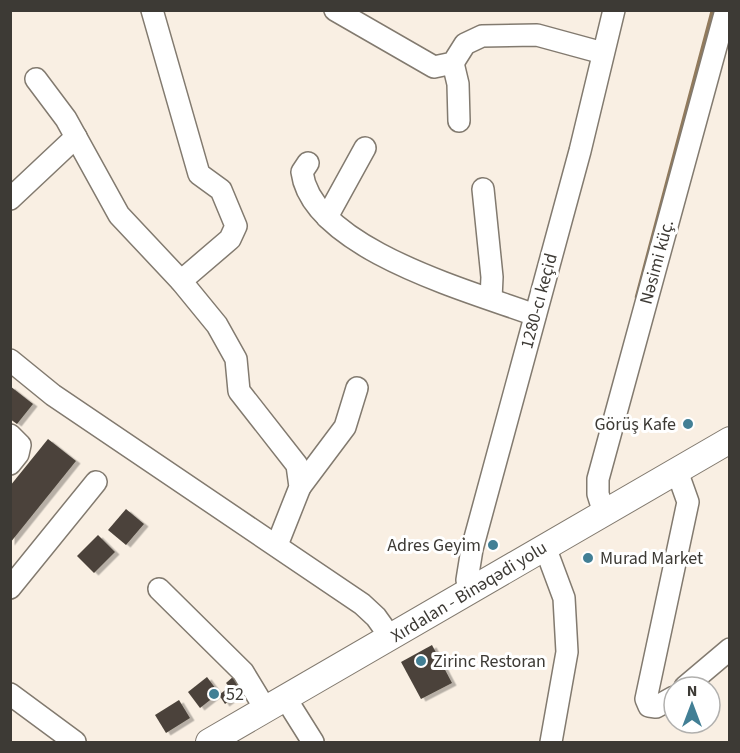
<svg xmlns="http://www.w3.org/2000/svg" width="740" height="753" font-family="'Source Sans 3',sans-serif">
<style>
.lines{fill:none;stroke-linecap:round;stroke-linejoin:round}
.stream{stroke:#927a5b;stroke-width:4.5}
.building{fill:#4b433a;filter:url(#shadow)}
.minor-casing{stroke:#827a6f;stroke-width:24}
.major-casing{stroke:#827a6f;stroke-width:28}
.minor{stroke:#fff;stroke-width:21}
.major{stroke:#fff;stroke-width:26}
.poi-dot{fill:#427f95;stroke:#fff;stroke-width:2}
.labels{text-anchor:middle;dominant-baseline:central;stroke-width:6;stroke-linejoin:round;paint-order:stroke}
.street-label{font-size:18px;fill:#3d3a35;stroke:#fff}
.poi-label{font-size:18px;fill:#3d3a35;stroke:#fff;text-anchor:start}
</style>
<defs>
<filter id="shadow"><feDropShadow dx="4.5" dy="2.5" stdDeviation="0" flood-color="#0004"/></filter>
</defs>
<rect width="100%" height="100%" fill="#f9efe3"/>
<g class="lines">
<!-- stream -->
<path class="stream" d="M637,297L713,10"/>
</g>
<!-- building -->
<g class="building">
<path d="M10,386L33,404L17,424L10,419Z"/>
<path d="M48,439L76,461L10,543V486Z"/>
<path d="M126,509L144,524L126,545L108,530Z"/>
<path d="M98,535L115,552L94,573L77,556Z"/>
<path d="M432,645L452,683L421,699L401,662Z"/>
<path d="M234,676L245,690L237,696L226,683Z"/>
<path d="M207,677L219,693L200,708L188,692Z"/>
<path d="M229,687L236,696L225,704L219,695Z"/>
<path d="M179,700L190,718L166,733L155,715Z"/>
</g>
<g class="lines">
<!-- minor casing -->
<g class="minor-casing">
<g id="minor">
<path d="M152,10L199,174L221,190L236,226L230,239L181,281"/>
<path d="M335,10L434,67L453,63L465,44L482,36L537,35L603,53"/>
<path d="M453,63L458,84L459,121"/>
<path d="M36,79L66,119L119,215L181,281L217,325L236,359L239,391L297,465L300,487L277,545"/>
<path d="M308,163L302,172C312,249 473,292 535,315"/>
<path d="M483,189L492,277L491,299"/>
<path d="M10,199L76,137"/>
<path d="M327,217L365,148"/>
<path d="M10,360L53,395L362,604L376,617L391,638"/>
<path d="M10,435L20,445L18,454L10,464"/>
<path d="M300,487L345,427L357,388"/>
<path d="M604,513L598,494V479L726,10"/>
<path d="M545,547L564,598L567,652L551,742"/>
<path d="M10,588L96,482"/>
<path d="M159,589L243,672L266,710"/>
<path d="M470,591L467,580L472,549L580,151L614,10"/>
<path d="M685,687L730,649"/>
<path d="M10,694L75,742"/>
<path d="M674,697L656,707L649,706L646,699L688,502L677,471"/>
<path d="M286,699L313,742"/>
</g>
</g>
<!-- major casing -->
<g class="major-casing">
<path id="major" d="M209,742L730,440"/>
</g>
<!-- minor -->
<use href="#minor" class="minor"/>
<!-- major -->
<use href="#major" class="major"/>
</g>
<!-- markers -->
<g class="poi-dot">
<circle cx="688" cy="424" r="6"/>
<circle cx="493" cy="545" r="6"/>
<circle cx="588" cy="558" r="6"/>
<circle cx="421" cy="661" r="6"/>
<circle cx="214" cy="694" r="6"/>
</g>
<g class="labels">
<!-- street labels -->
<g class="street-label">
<text transform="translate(657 262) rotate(-75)">Nəsimi küç.</text>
<text transform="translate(539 301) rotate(-75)">1280-cı keçid</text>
<text transform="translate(469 592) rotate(-31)">Xırdalan - Binəqədi yolu</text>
</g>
<!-- poi labels -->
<g class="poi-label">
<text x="676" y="424" text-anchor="end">Görüş Kafe</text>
<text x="481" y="545" text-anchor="end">Adres Geyim</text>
<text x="600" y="558">Murad Market</text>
<text x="433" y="661">Zirinc Restoran</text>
<text x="226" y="694">52</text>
</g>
</g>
<!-- border -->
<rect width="740" height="753" fill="none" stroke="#3d3a35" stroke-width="24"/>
<!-- north arrow -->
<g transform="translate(692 705)"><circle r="28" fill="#ffffff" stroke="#b1b0ae" stroke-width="1.5"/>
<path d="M0-4.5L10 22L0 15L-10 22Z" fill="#427f95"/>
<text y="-9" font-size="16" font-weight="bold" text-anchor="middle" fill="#3d3a35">N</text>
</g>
</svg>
